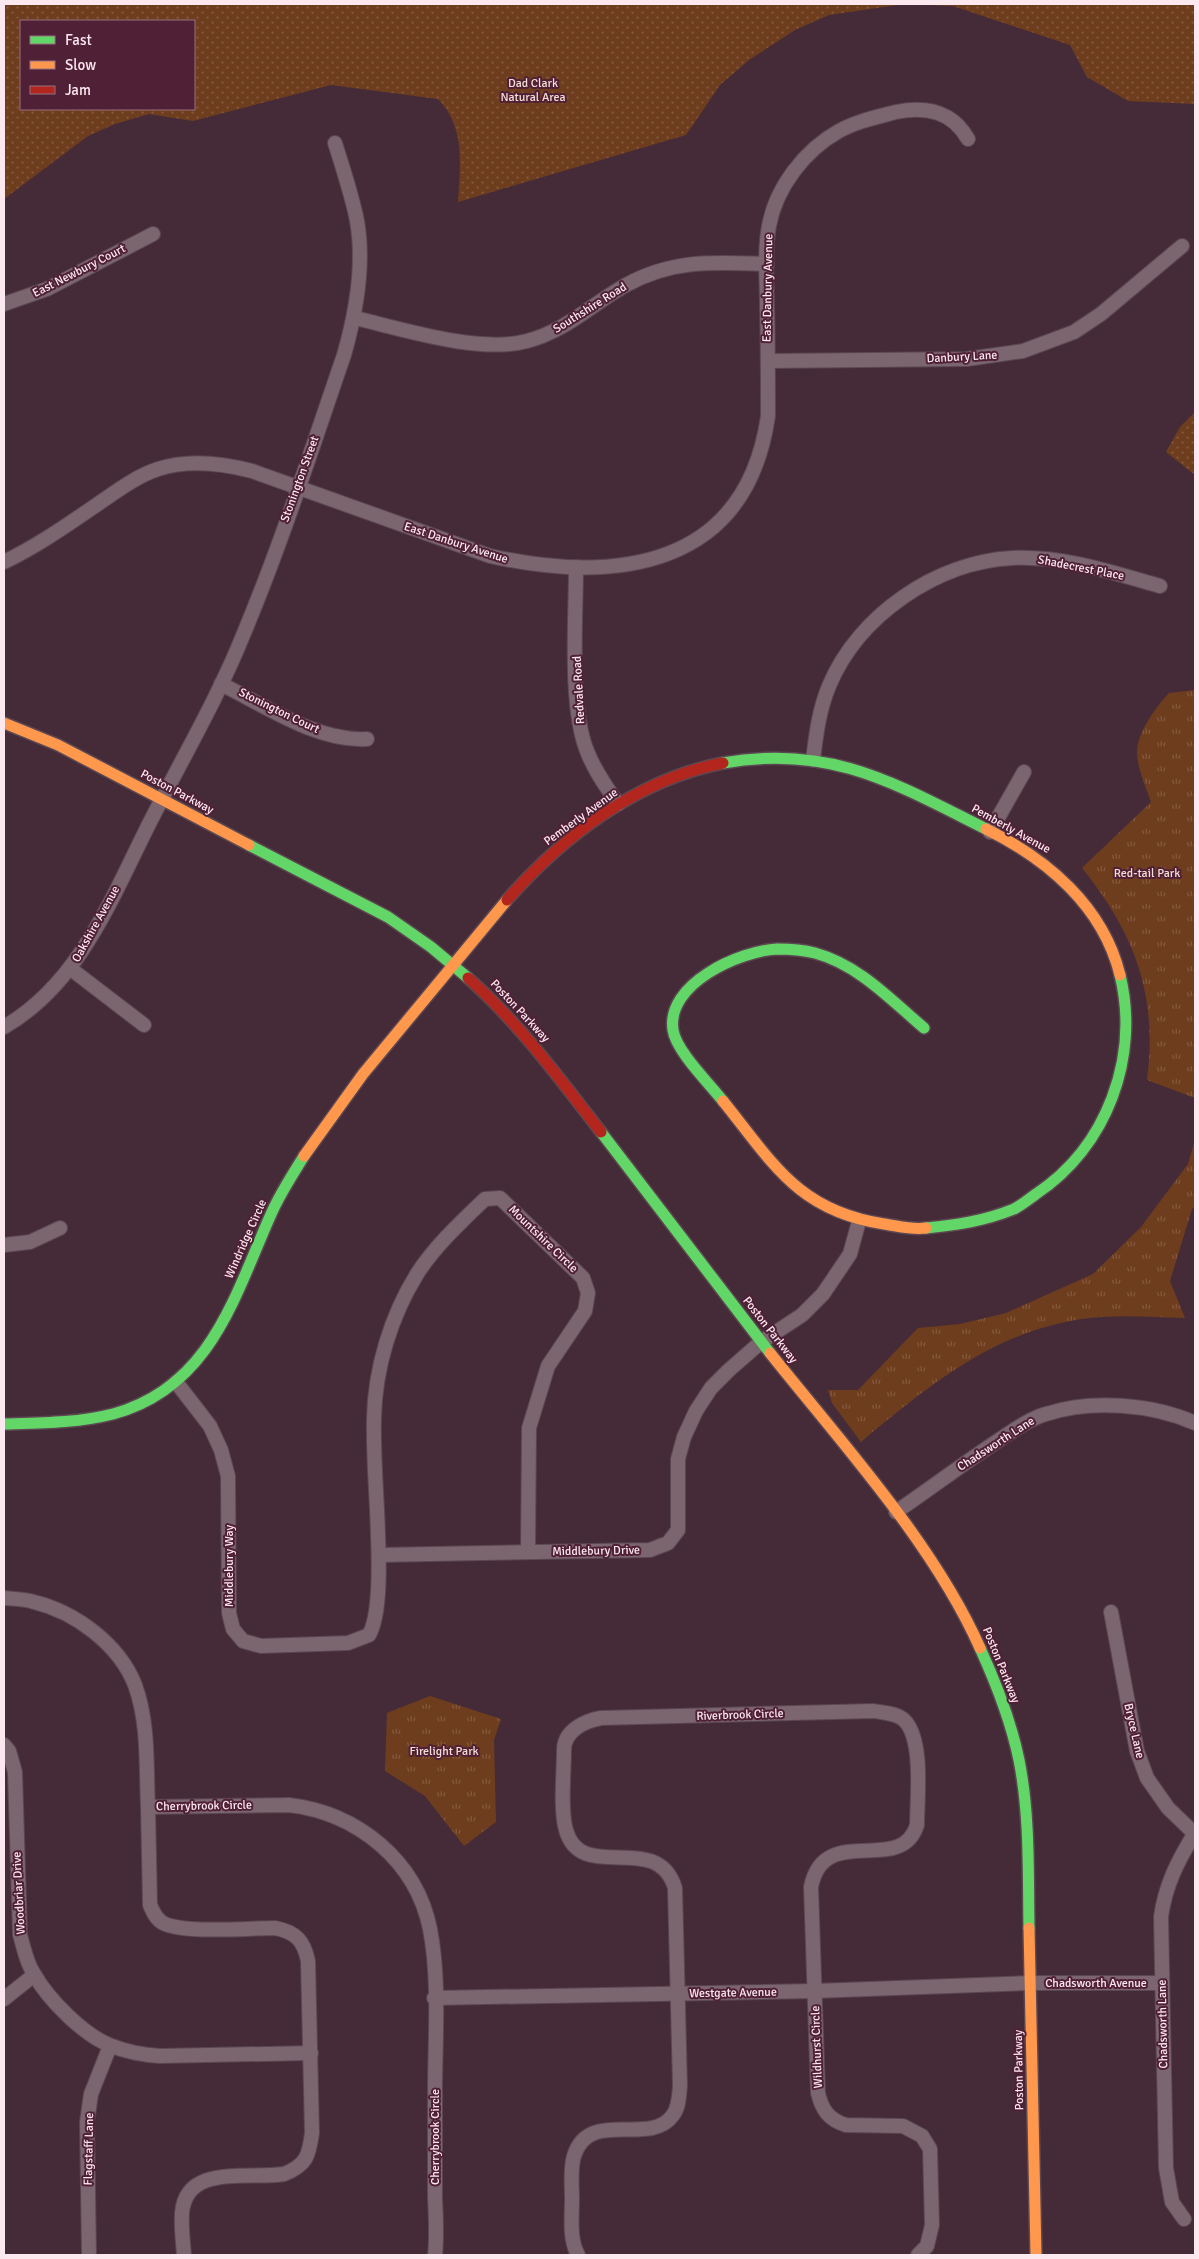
<svg xmlns="http://www.w3.org/2000/svg" width="1199" height="2259" font-family="Signika,sans-serif">
<style>
.grass{fill:url(#grass-dots);fill-rule:evenodd}
.park{fill:url(#park-tufts)}
.lines{fill:none;stroke-linecap:round;stroke-linejoin:round}
.street-casing{stroke:#5b4751;stroke-width:16}
.fast-casing{stroke:#5b4751;stroke-width:14}
.slow-casing{stroke:#5b4751;stroke-width:14}
.jam-casing{stroke:#5b4751;stroke-width:14}
.street{stroke:#7b656e;stroke-width:14}
.fast{stroke:#63d668;stroke-width:11}
.slow{stroke:#ff974d;stroke-width:11}
.jam{stroke:#b3261e;stroke-width:11}
.labels{text-anchor:middle;dominant-baseline:central;stroke-width:4;stroke-linejoin:round;paint-order:stroke}
.park-label{font-size:12px;fill:#f5dfd2;stroke:#502036}
.street-label{font-size:12px;fill:#fce8ef;stroke:#502036}
</style>
<defs>
<pattern id="grass-dots" width="8" height="8" patternUnits="userSpaceOnUse" patternTransform="scale(1.25)"><rect width="8" height="8" fill="#6e3d1e"/><path d="M2 2h.1M6 6h.1" fill="none" stroke="#84593f" stroke-width="1.8" stroke-linecap="round"/></pattern>
<pattern id="park-tufts" width="24" height="20" patternUnits="userSpaceOnUse" patternTransform="scale(1.25)"><rect width="24" height="20" fill="#6e3d1e"/><path d="M3 7l-1-3M5 7V3M7 7l1-3M15 17l-1-3M17 17v-4M19 17l1-3" fill="none" stroke="#84593f"/></pattern>
</defs>
<rect width="100%" height="100%" fill="#452b37"/>
<!-- grass -->
<g class="grass">
<path d="M4,4H1195V104L1128,101L1087,77L1070,45L953,6L904,4L829,15L795,30L749,60L720,85L686,135L458,202C460,165 466,128 438,99L331,85L193,121L149,114L115,124L88,136L4,199ZM21,21H194V109H21Z"/>
<path d="M1195,412V475L1166,452L1180,427Z"/>
</g>
<!-- park -->
<g class="park">
<path d="M1195,690V1098L1147,1080C1158,995 1135,934 1082,868L1151,802C1146,787 1138,770 1137,754C1136,734 1156,707 1169,693Z"/>
<path d="M1195,1140V1207L1192,1209L1170,1281L1185,1318C1157,1317 1129,1315 1101,1317C1003,1324 933,1382 861,1442L832,1403L828,1390H858L918,1328L960,1324L1006,1313L1093,1274L1141,1227L1188,1164Z"/>
<path d="M430,1696L501,1719L494,1740L496,1822L464,1846L425,1796L385,1771L387,1713Z"/>
</g>
<g class="lines">
<!-- street casing -->
<g class="street-casing">
<g id="street">
<path d="M4,304L47,289L153,234"/>
<path d="M355,318C402,329 480,354 527,341C566,331 592,304 626,285C673,259 715,262 767,264"/>
<path d="M768,361L967,359L1023,351L1074,332L1101,314L1182,246"/>
<path d="M4,562C35,547 63,528 92,508C113,494 134,477 158,469C189,459 221,463 252,471L490,556C617,584 746,568 768,416C768,379 768,342 767,306C767,280 764,252 769,226C776,187 805,150 839,131C857,121 877,117 896,112C926,106 952,111 968,139"/>
<path d="M576,567C576,617 569,707 587,751C594,770 607,788 618,804"/>
<path d="M221,684C264,705 317,742 367,739"/>
<path d="M813,760C816,735 819,710 829,686C858,616 936,562 1012,558C1061,555 1114,573 1160,586"/>
<path d="M990,832L1024,772"/>
<path d="M71,969L144,1025"/>
<path d="M4,1027C80,983 112,897 150,822C182,759 218,698 244,633C282,542 312,448 344,355C356,313 365,266 357,221C352,195 343,169 335,143"/>
<path d="M4,1245L30,1242L60,1228"/>
<path d="M176,1382L210,1426L221,1450L228,1476L229,1613L233,1629L243,1641L261,1646L348,1643L369,1635C381,1614 379,1560 378,1535C377,1496 373,1457 374,1418C375,1368 391,1316 417,1274C435,1246 461,1222 485,1199L500,1198L583,1278L588,1293L585,1311L548,1366L529,1428L528,1552"/>
<path d="M896,1512C931,1488 964,1463 999,1440C1014,1430 1029,1419 1046,1414C1092,1399 1152,1404 1195,1423"/>
<path d="M379,1555L650,1550L668,1543L678,1530V1459L684,1437L696,1411L711,1388L729,1370L761,1342L802,1315L823,1294L850,1254L859,1221"/>
<path d="M4,1598C14,1599 25,1599 34,1602C75,1612 119,1644 135,1685C149,1723 146,1767 148,1807"/>
<path d="M1111,1612L1137,1751L1147,1778L1168,1808L1195,1834"/>
<path d="M4,1745L9,1751L15,1772L20,1935C24,1948 26,1962 34,1974C48,1999 84,2036 112,2046C127,2052 144,2055 160,2056L311,2053"/>
<path d="M434,1998L815,1991L1031,1983H1161"/>
<path d="M4,1999L34,1975"/>
<path d="M1184,2219L1172,2202L1166,2168L1161,1917C1165,1886 1178,1860 1195,1833"/>
<path d="M89,2255L87,2122L91,2094L110,2046"/>
<path d="M184,2255C183,2241 181,2227 182,2213C186,2163 249,2180 284,2174C307,2165 309,2155 312,2133L308,1961C304,1941 296,1932 275,1928C249,1928 184,1934 163,1923C156,1919 153,1912 150,1905L148,1807L289,1805C357,1813 416,1860 430,1929C440,1981 435,2039 435,2092C435,2127 435,2163 435,2198C436,2217 437,2237 435,2255"/>
<path d="M578,2255C569,2239 572,2217 572,2199C572,2185 570,2169 574,2156C589,2107 650,2148 673,2115C679,2107 679,2096 680,2086L675,1888C657,1829 581,1885 566,1830C560,1810 564,1772 564,1750C564,1731 584,1721 601,1718L874,1711C884,1713 896,1713 904,1720C924,1739 917,1799 917,1825C901,1877 824,1821 811,1887L818,2093C822,2110 829,2120 846,2125L903,2126L922,2136L930,2149L932,2225L927,2246L918,2255"/>
</g>
</g>
<!-- fast casing -->
<g class="fast-casing">
<g id="fast">
<path d="M723,763C830,744 894,783 986,829"/>
<path d="M249,845L388,917L431,947L468,978"/>
<path d="M723,1101C709,1083 676,1051 673,1030C666,984 739,951 777,949C790,949 803,950 815,953C859,965 891,1000 924,1028"/>
<path d="M601,1132L770,1353"/>
<path d="M926,1228C957,1225 984,1221 1014,1209C1022,1205 1029,1199 1036,1194C1107,1147 1140,1057 1120,975"/>
<path d="M4,1424C40,1423 78,1423 113,1414C212,1387 235,1294 272,1212C281,1192 293,1174 304,1156"/>
<path d="M980,1648C996,1683 1011,1721 1019,1760C1030,1815 1028,1872 1029,1928"/>
</g>
</g>
<!-- slow casing -->
<g class="slow-casing">
<g id="slow">
<path d="M4,723L58,745L249,845"/>
<path d="M986,829C1047,859 1103,906 1120,975"/>
<path d="M723,1101C773,1163 798,1211 884,1224C898,1226 912,1230 926,1228"/>
<path d="M304,1156L363,1074L507,900"/>
<path d="M770,1353C841,1442 934,1544 980,1648"/>
<path d="M1029,1928L1036,2255"/>
</g>
</g>
<!-- jam casing -->
<g class="jam-casing">
<g id="jam">
<path d="M507,900C562,837 638,779 723,763"/>
<path d="M468,978C519,1023 559,1078 601,1132"/>
</g>
</g>
<!-- street -->
<use href="#street" class="street"/>
<!-- fast -->
<use href="#fast" class="fast"/>
<!-- slow -->
<use href="#slow" class="slow"/>
<!-- jam -->
<use href="#jam" class="jam"/>
</g>
<g class="labels">
<!-- park labels -->
<g class="park-label">
<text x="533" y="83">Dad Clark<tspan x="533" dy="14">Natural Area</tspan></text>
<text x="1147" y="873">Red-tail Park</text>
<text x="444" y="1751">Firelight Park</text>
</g>
<!-- street labels -->
<g class="street-label">
<text transform="translate(79 271) rotate(-27)">East Newbury Court</text>
<text transform="translate(768 288) rotate(-89)">East Danbury Avenue</text>
<text transform="translate(590 308) rotate(-32)">Southshire Road</text>
<text transform="translate(962 357) rotate(-3)">Danbury Lane</text>
<text transform="translate(300 479) rotate(-70)">Stonington Street</text>
<text transform="translate(456 543) rotate(18)">East Danbury Avenue</text>
<text transform="translate(1081 568) rotate(11)">Shadecrest Place</text>
<text transform="translate(579 690) rotate(-93)">Redvale Road</text>
<text transform="translate(279 711) rotate(26)">Stonington Court</text>
<text transform="translate(177 792) rotate(28)">Poston Parkway</text>
<text transform="translate(581 817) rotate(-36)">Pemberly Avenue</text>
<text transform="translate(1011 829) rotate(29)">Pemberly Avenue</text>
<text transform="translate(96 924) rotate(-61)">Oakshire Avenue</text>
<text transform="translate(520 1011) rotate(47)">Poston Parkway</text>
<text transform="translate(246 1239) rotate(-66)">Windridge Circle</text>
<text transform="translate(543 1239) rotate(44)">Mountshire Circle</text>
<text transform="translate(770 1330) rotate(52)">Poston Parkway</text>
<text transform="translate(996 1444) rotate(-33)">Chadsworth Lane</text>
<text transform="translate(596 1551) rotate(-1)">Middlebury Drive</text>
<text transform="translate(229 1566) rotate(-90)">Middlebury Way</text>
<text transform="translate(1001 1665) rotate(68)">Poston Parkway</text>
<text transform="translate(740 1715) rotate(-2)">Riverbrook Circle</text>
<text transform="translate(1134 1731) rotate(77)">Bryce Lane</text>
<text transform="translate(204 1806) rotate(-1)">Cherrybrook Circle</text>
<text transform="translate(19 1893) rotate(-93)">Woodbriar Drive</text>
<text x="1096" y="1983">Chadsworth Avenue</text>
<text transform="translate(733 1993) rotate(-1)">Westgate Avenue</text>
<text transform="translate(1163 2024) rotate(-91)">Chadsworth Lane</text>
<text transform="translate(817 2047) rotate(-92)">Wildhurst Circle</text>
<text transform="translate(1019 2070) rotate(-91)">Poston Parkway</text>
<text transform="translate(435 2137) rotate(-90)">Cherrybrook Circle</text>
<text transform="translate(89 2149) rotate(-89)">Flagstaff Lane</text>
</g>
</g>
<!-- border -->
<rect width="1199" height="2259" fill="none" stroke="#fce8ef" stroke-width="10"/>
<!-- legend -->
<rect x="20" y="20" width="175" height="90" fill="#502036" stroke="#957080"/>
<rect x="30" y="36" width="25" height="8" fill="#63d668" stroke="#957080"/>
<text x="65" y="45" font-size="15" fill="#fce8ef">Fast</text>
<rect x="30" y="61" width="25" height="8" fill="#ff974d" stroke="#957080"/>
<text x="65" y="70" font-size="15" fill="#fce8ef">Slow</text>
<rect x="30" y="86" width="25" height="8" fill="#b3261e" stroke="#957080"/>
<text x="65" y="95" font-size="15" fill="#fce8ef">Jam</text>
</svg>
